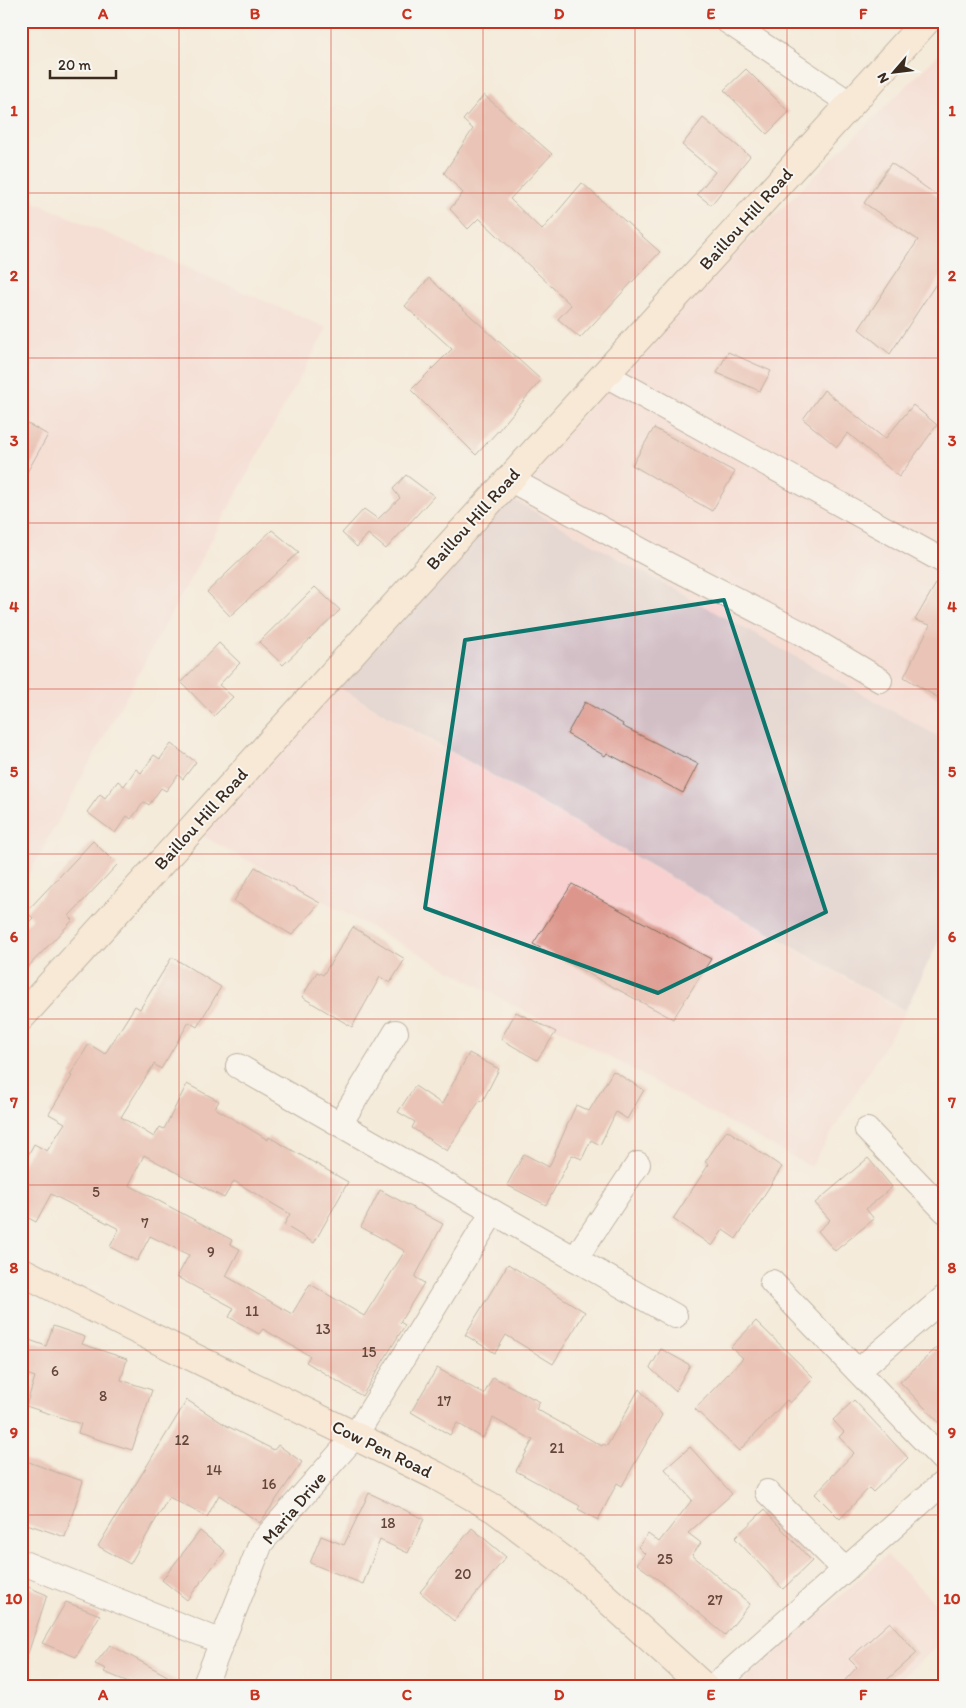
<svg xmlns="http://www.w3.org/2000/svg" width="966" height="1708" font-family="Itim,sans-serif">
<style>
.built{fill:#f7d0cf}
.industrial{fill:#d2bec5}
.building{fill:#dd968b}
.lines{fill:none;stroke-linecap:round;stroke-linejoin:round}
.minor-casing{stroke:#7c6e60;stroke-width:26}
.secondary-casing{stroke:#7c6e60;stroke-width:30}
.minor{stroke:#fff;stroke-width:24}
.secondary{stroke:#fce5d0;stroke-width:28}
.marked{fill:none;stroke:#0f766e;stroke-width:4;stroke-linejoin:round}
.grid{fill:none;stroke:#c8321e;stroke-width:1;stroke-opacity:0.55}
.labels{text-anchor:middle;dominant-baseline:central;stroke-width:4;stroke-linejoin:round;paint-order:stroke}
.number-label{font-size:15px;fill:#644539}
.street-label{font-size:18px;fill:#3b2a1e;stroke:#f6f6f2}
.neatline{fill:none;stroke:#c8321e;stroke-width:2}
.grid-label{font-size:16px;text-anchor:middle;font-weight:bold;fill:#c8321e}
</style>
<rect width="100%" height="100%" fill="#f6f6f2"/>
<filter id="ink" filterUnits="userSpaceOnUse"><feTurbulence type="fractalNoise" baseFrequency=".02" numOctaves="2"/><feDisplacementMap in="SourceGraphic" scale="10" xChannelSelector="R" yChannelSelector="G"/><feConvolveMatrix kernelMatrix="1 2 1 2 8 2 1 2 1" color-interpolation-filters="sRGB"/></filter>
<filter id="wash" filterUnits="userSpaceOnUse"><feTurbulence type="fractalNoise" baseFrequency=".0096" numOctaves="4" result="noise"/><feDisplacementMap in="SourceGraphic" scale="20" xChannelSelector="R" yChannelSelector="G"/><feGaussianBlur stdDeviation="1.12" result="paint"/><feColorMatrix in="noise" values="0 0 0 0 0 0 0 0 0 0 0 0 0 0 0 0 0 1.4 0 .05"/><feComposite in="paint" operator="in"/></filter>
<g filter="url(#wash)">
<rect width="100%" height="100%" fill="#f4ebda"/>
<!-- built -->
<g class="built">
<path d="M945,48V740L508,497L683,305Z"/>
<path d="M21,196L327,328L21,889Z"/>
<path d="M335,686L905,1012L811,1167L199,834Z"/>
<path d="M887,1555L945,1613V1639L892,1687H744L745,1680Z"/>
</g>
<!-- industrial -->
<path class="industrial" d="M508,497L945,740V927L905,1011L336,686Z"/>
<g id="blocks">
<!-- building -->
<g class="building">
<path d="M746,69L789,112L767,134L724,90Z"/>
<path d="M484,95L552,154L510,199L542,230L582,183L660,252L580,338L558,319L571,305L479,218L468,229L450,209L463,193L444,173L473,129L463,120Z"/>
<path d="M703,118L750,156L711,205L697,194L715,172L682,145Z"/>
<path d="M891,163L945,201V270L890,354L859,329L918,240L864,203Z"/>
<path d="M429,278L541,380L497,432L476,455L411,390L452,349L405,306Z"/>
<path d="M728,352L771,371L760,391L717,373Z"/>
<path d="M824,390L885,439L913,405L937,425L899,477L848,433L837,447L803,419Z"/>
<path d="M21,420L48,435L21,483Z"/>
<path d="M654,428L735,472L712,511L632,465Z"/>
<path d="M406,475L434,496L386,549L368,534L357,547L342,533L364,509L378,519L400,498L393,489Z"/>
<path d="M272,530L299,552L230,616L207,592Z"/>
<path d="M941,575L945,576V702L904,677L930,625L915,620Z"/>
<path d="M315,587L340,610L283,665L259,642Z"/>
<path d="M219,643L240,663L219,685L233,697L214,716L181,682Z"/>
<path d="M585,702L623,724L622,726L698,764L683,793L607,753L605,756L567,734Z"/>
<path d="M171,744L196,762L183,779L178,775L166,791L161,788L149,805L144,802L131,819L127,816L115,833L87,812L100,794L105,798L118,781L124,786L136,769L141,773L154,755L160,759Z"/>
<path d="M93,841L117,865L69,916L73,920L21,974V930L33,918L26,912Z"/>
<path d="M255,867L320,903L292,935L234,901Z"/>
<path d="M572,884L711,959L673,1019L533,944Z"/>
<path d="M353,927L405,959L390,983L380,977L352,1027L302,997L317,972L323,975Z"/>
<path d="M172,957L221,987L197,1027L189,1022L161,1069L154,1064L121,1117L154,1137L160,1127L164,1129L187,1084L219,1101L215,1108L268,1140L269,1137L348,1182L314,1243L284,1225L290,1214L234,1181L224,1198L144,1155L129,1185L232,1240L230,1244L240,1249L226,1276L292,1314L310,1284L364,1316L405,1251L361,1227L380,1190L443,1224L415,1277L424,1283L400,1322L405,1325L362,1396L306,1362L310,1356L263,1329L259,1334L229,1317L234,1308L177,1277L189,1255L150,1236L137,1261L110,1247L119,1229L51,1194L36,1222L21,1214V1168L34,1144L47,1151L65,1123L49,1114L72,1076L70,1075L89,1044L105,1054L135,1006L140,1009Z"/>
<path d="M516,1012L556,1032L537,1060L501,1039Z"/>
<path d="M469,1053L499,1069L482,1102L480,1100L447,1151L412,1128L415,1122L398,1112L415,1086L442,1104Z"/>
<path d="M613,1071L644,1090L627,1119L616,1112L600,1145L591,1140L582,1159L572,1155L546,1205L507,1185L524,1154L549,1167L576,1105L589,1111Z"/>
<path d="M727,1130L782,1167L736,1239L723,1230L712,1246L673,1219L709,1164L705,1162Z"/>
<path d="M868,1158L892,1187L866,1209L874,1219L835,1251L818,1231L830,1220L815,1203Z"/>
<path d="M508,1264L585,1312L553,1364L506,1335L495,1353L465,1335Z"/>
<path d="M756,1321L814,1378L790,1403L787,1400L739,1451L695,1409L743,1358L731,1347Z"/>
<path d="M53,1326L85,1337L82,1344L127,1359L121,1380L152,1390L132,1450L78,1433L81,1424L26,1406L35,1377L21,1372V1337L46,1346Z"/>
<path d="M945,1340V1429L900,1382Z"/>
<path d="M661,1349L690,1365L675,1391L650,1368Z"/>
<path d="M437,1368L484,1394L493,1377L540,1402L536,1409L602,1446L603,1444L607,1446L639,1389L662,1415L622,1486L617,1483L598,1520L578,1509L580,1506L516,1471L533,1440L493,1418L483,1438L457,1423L450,1435L411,1412Z"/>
<path d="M187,1400L227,1426L274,1450L278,1445L302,1462L260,1523L219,1495L207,1517L169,1497L130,1564L98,1546Z"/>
<path d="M854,1400L908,1458L873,1492L869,1488L840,1519L815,1494L854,1453L839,1437L844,1432L833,1420Z"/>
<path d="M690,1447L732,1494L688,1533L701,1543L692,1555L750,1604L725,1635L667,1586L637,1564L645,1554L638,1547L648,1534L659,1542L692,1500L665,1469Z"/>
<path d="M21,1459L61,1474L83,1481L65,1537L21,1522Z"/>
<path d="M369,1493L424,1519L408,1553L380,1540L363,1584L310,1563L321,1536L344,1545Z"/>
<path d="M764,1510L812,1561L783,1589L735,1538Z"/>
<path d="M472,1528L506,1557L454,1621L420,1592Z"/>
<path d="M200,1531L225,1551L187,1600L162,1580Z"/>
<path d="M21,1584L47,1595L25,1663L21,1662Z"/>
<path d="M66,1602L100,1615L76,1657L42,1643Z"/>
<path d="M890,1622L917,1653L879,1687H839L857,1667L849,1659Z"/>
<path d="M110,1645L188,1687H141L104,1672L106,1669L95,1664Z"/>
</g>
</g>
</g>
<g filter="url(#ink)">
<use href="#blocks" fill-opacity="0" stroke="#7c6e60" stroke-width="1"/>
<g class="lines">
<!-- minor casing -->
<g class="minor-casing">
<g id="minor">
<path d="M727,21L851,104"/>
<path d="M604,374L945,562"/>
<path d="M509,479L663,562L801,633L880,680"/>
<path d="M238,1066L675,1316"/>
<path d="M340,1124L396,1032"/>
<path d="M867,1130L945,1211"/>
<path d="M575,1259L638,1164"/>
<path d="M772,1282L945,1462"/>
<path d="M858,1371L945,1297"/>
<path d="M767,1492L845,1570"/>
<path d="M21,1562L222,1642"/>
<path d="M204,1687L261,1543L355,1436L493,1212"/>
<path d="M713,1687L945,1481"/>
</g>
</g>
<!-- secondary casing -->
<g class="secondary-casing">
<g id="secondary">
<path d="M21,1017L926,21"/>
<path d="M21,1271L123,1323L435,1475L495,1509L574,1569L704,1687"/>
</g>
</g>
<!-- minor -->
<use href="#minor" class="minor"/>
<!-- secondary -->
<use href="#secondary" class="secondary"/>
</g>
</g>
<!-- marked area -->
<path d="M0 0H966V1708H0ZM724,600L826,912L658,993L425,908L465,640Z" fill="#f4ebda" fill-opacity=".55" fill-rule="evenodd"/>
<path class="marked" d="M724,600L826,912L658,993L425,908L465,640Z"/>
<!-- grid -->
<path class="grid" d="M179,21V1687M331,21V1687M483,21V1687M635,21V1687M787,21V1687M21,193H945M21,358H945M21,523H945M21,689H945M21,854H945M21,1019H945M21,1185H945M21,1350H945M21,1515H945"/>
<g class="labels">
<!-- number labels -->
<g class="number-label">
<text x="96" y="1192">5</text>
<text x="145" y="1223">7</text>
<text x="211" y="1252">9</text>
<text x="252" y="1311">11</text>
<text x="323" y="1329">13</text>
<text x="369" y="1352">15</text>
<text x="55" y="1371">6</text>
<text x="103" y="1396">8</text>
<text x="444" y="1401">17</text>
<text x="182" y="1440">12</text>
<text x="557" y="1448">21</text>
<text x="214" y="1470">14</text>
<text x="269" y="1484">16</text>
<text x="388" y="1523">18</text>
<text x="665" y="1559">25</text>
<text x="463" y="1574">20</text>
<text x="715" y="1600">27</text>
</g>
<!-- street labels -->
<g class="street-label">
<text transform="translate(746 219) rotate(-48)">Baillou Hill Road</text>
<text transform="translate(473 519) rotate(-48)">Baillou Hill Road</text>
<text transform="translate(201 819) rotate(-48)">Baillou Hill Road</text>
<text transform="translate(382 1449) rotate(26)">Cow Pen Road</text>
<text transform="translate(294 1508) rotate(-50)">Maria Drive</text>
</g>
</g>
<!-- margin -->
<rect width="966" height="1708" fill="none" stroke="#f6f6f2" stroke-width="55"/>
<!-- north arrow -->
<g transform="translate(894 72) rotate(242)" stroke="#f6f6f2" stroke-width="4" paint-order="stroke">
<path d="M0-4L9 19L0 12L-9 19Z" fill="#3b2a1e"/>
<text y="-8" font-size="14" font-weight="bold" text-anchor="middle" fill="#3b2a1e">N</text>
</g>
<!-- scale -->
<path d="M50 70v8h66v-8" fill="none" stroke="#3b2a1e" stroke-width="2.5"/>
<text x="58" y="70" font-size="15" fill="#3b2a1e" stroke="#f6f6f2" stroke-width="4" paint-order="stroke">20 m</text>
<rect x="28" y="28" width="910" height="1652" class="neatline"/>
<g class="grid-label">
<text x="103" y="19">A</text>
<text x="255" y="19">B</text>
<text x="407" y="19">C</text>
<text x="559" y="19">D</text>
<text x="711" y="19">E</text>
<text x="863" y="19">F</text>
<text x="14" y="116">1</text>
<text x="952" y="116">1</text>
<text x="14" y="281">2</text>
<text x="952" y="281">2</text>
<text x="14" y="446">3</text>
<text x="952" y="446">3</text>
<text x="14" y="612">4</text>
<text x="952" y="612">4</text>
<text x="14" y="777">5</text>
<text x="952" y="777">5</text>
<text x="14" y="942">6</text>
<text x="952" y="942">6</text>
<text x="14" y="1108">7</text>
<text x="952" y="1108">7</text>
<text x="14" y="1273">8</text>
<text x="952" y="1273">8</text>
<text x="14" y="1438">9</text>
<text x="952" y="1438">9</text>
<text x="14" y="1604">10</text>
<text x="952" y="1604">10</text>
<text x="103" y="1700">A</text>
<text x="255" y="1700">B</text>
<text x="407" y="1700">C</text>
<text x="559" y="1700">D</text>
<text x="711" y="1700">E</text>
<text x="863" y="1700">F</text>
</g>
</svg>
